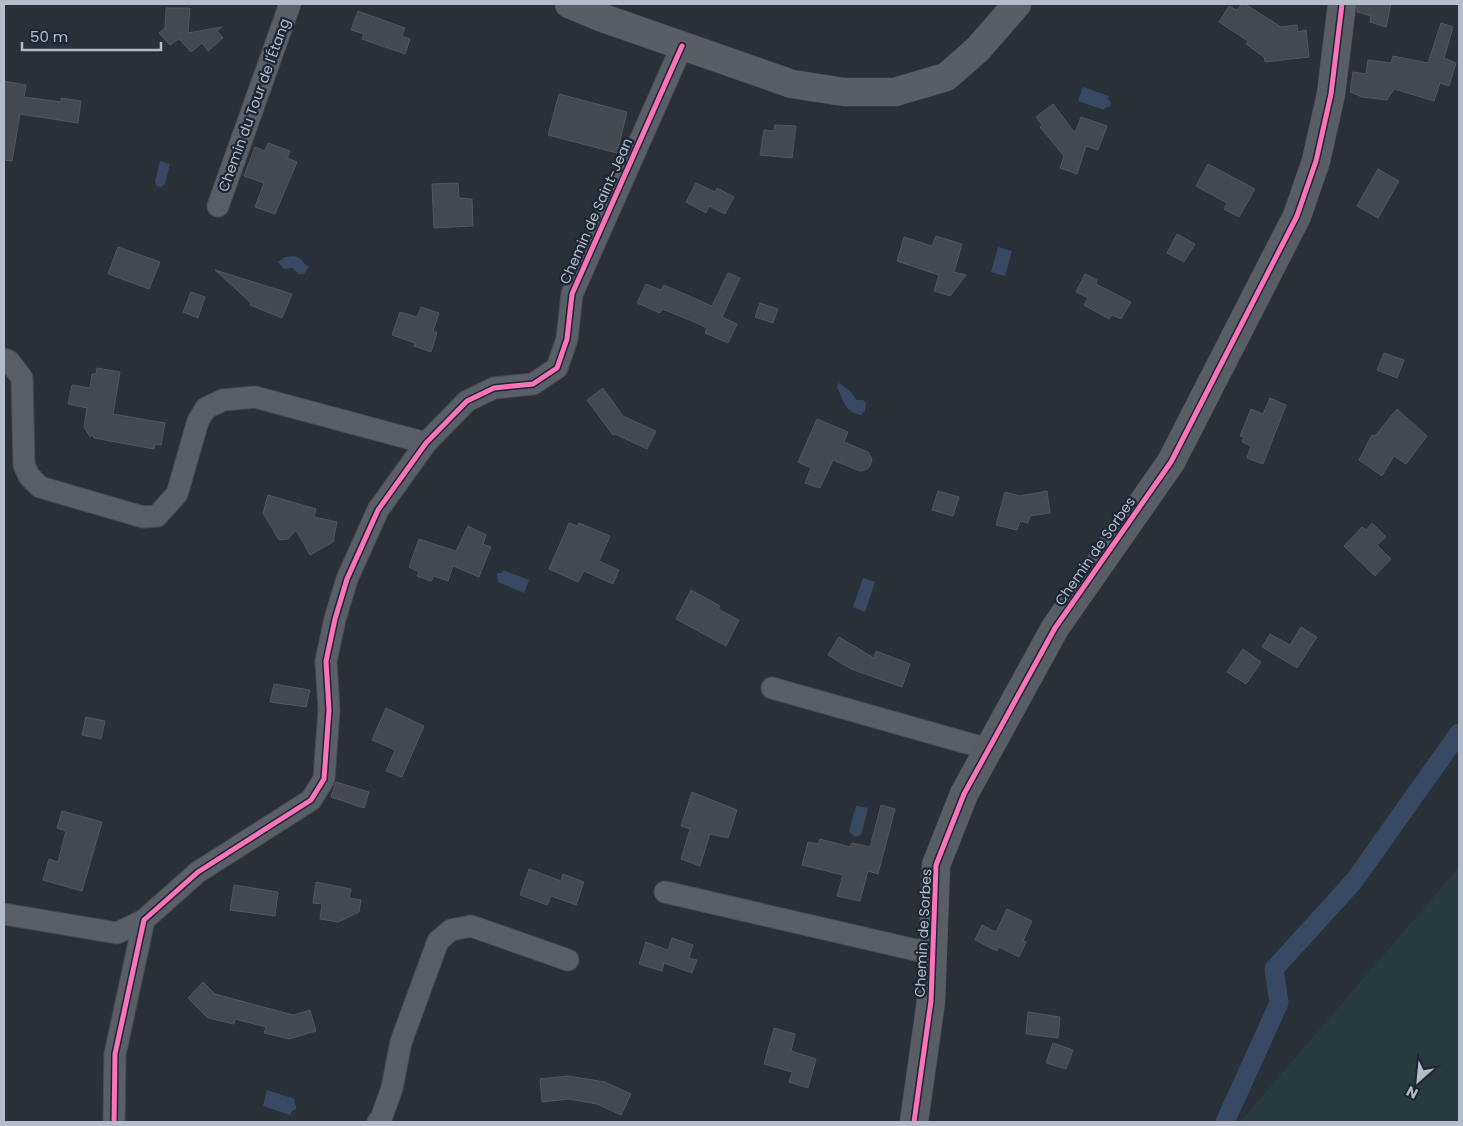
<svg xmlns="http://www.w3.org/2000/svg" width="1463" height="1126" font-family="Poppins,sans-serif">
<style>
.green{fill:#273a3e}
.water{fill:#384963}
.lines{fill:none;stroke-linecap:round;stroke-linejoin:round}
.canal{stroke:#384963;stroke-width:19}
.building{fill:#444950;stroke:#52575f}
.street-casing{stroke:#484c53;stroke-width:23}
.secondary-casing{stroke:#484c53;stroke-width:29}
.street{stroke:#5a5e66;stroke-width:21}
.secondary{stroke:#595d64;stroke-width:28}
.cycleway-casing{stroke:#1d2633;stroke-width:8}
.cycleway{stroke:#fb73b8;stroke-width:5}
.labels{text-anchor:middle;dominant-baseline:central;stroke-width:4.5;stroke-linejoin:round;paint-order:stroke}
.street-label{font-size:14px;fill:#b4bcc9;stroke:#1d2633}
</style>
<rect width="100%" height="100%" fill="#2a3038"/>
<!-- green -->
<path class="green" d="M1459,867V1122H1240Z"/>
<!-- water -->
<g class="water">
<path d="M1083,87L1109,96L1108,99L1111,102L1110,106L1105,108L1104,110L1078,101Z"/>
<path d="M160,161L170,164L165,184L161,187L157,186L155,182Z"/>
<path d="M998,247L1012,251L1005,276L991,272Z"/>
<path d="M294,256C303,258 303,264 309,267L304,274H299L292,268L284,269L278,262L285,257Z"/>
<path d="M839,383L850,391L857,400H863L866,403L865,411L861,415C845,413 843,399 837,387Z"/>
<path d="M503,570L529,580L524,593L498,582L497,573H502Z"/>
<path d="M863,578L875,582L865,612L853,607Z"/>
<path d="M856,806L868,808L861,835L855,837L849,831Z"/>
<path d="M267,1090L295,1099L294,1103L296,1106V1109L292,1111L290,1115L263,1106Z"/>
</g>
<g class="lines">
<!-- canal -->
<path class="canal" d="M1225,1122L1279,1003L1274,969L1354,881L1459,733"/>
</g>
<!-- building -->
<g class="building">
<path d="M1242,4H1245L1281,27L1297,25L1298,32L1306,30L1309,57L1265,62L1264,57L1246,44L1248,41L1219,22L1229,6L1237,10Z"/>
<path d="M1357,4H1391L1386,27L1370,22L1371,16L1357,12Z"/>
<path d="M166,8H190L188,33L222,27L217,31L223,38L208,51L202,43L191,52L179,39L170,45L159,33L165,28Z"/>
<path d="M358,11L405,28L402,36L410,39L405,54L362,39L364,34L351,30Z"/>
<path d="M1441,23L1453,27L1444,58L1456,63L1449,86L1440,83L1434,101L1394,89L1387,100L1362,97L1350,92L1353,72L1366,74L1368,60L1391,63L1393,56L1428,63Z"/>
<path d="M4,81L26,85L24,97L61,102V98L81,101L78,123L20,114L12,161L4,160Z"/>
<path d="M559,94L627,112L617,153L548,135Z"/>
<path d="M1053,104L1075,133L1081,117L1107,126L1098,150L1086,146L1077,174L1060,168L1064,156L1040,127L1042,125L1036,117Z"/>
<path d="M775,125L796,126L792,158L760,155L764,130L774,131Z"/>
<path d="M268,143L290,151L287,158L297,162L275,214L255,207L264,183L244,176L255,147L265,151Z"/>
<path d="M1208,164L1255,189L1239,217L1224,209L1227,203L1196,186Z"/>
<path d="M1378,169L1399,181L1378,218L1357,206Z"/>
<path d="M458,183L459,198L472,199L473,226L434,228L432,184Z"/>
<path d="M696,183L715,192L717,188L734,197L725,214L709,206L706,213L686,202Z"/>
<path d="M1177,234L1195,244L1184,262L1167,253Z"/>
<path d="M936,236L962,244L954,272L966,275L950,296L934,291L939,275L897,261L904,237L932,246Z"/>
<path d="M118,247L160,262L149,289L108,274Z"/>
<path d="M215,270L292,294L282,318L250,305L251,303Z"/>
<path d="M728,273L740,278L722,317L737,324L728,343L705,333L707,328L692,321L662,309L660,313L637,303L646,284L661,290L664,285L712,306Z"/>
<path d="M1085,274L1097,280L1096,284L1131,302L1121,319L1112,315L1109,319L1084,305L1088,298L1076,292Z"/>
<path d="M191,292L205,297L198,318L183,312Z"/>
<path d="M760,303L778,309L773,323L755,317Z"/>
<path d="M421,307L439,313L433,331L437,333L431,352L414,346L415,343L392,335L400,312L417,317Z"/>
<path d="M1384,353L1404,360L1397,378L1377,370Z"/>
<path d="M97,368L120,372L113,414L165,423L161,445L155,444L154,449L94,438L92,435L90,437L84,427L87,408L68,404L72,385L90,388L92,374H96Z"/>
<path d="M603,388L623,416L656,431L647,449L615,434L613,435L587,400Z"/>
<path d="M1270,398L1286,405L1263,464L1247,458L1251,446L1242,442L1244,437L1240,436L1251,409L1263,414Z"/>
<path d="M1397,409L1427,436L1406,464L1394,456L1382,476L1359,460L1372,435L1375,436Z"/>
<path d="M817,419L848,432L844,442L868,452L872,459L870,466L867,469L860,471L833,460L820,488L805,483L811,468L798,462Z"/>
<path d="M938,491L959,497L953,516L932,510Z"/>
<path d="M1047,491L1050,513L1030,516L1028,523L1020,521L1017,530L996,525L1005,492L1020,496Z"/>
<path d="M268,495L316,509L314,517L337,522L333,542L310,555L296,530L288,539L279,540L263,513Z"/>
<path d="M569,523L577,526L579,523L610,536L599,561L619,570L613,584L584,571L578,582L549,569Z"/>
<path d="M1372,523L1386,537L1377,545L1391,559L1375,576L1344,546L1362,527L1366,530Z"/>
<path d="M468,526L486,535L483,544L491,547L479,577L453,566L448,581L434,576L431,581L417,576L419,572L409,567L419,539L456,551Z"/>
<path d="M691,590L720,606L718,609L739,620L726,646L676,619Z"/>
<path d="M1301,627L1317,637L1297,668L1262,647L1270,634L1290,645Z"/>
<path d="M839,637L874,658L876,651L910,664L902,687L851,669L828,655Z"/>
<path d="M1243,649L1261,662L1246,684L1227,672Z"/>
<path d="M274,684L310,690L306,707L270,702Z"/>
<path d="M386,708L424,726L402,777L386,771L395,750L372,740Z"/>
<path d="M86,717L105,721L101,739L82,735Z"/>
<path d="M336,782L369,792L364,808L331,797Z"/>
<path d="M692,792L737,810L728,838L710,834L700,866L681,859L690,829L681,826Z"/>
<path d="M881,805L895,809L878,874L868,871L860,901L837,896L843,875L802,865L808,842L818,844L820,839L850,847L852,843L870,847Z"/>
<path d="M62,811L102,822L82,891L43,880L49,859L58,862L66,831L57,828Z"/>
<path d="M529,869L561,881L563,874L584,882L576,905L551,896L547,905L520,895Z"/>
<path d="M316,882L351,889L349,898L361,900L359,912L338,922L320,919L322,904L313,903Z"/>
<path d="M234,885L278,892L275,916L230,910Z"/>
<path d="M1007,909L1032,921L1023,941L1026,942L1019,957L999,947L997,951L975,940L982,925L996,932Z"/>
<path d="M672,938L693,945L689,958L697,960L692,973L664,963L662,971L639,964L646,942L668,950Z"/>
<path d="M203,982L215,994L293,1015L310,1010L316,1031L289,1039L264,1033L266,1027L235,1019L234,1024L208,1018L188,998Z"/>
<path d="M1028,1012L1060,1017L1058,1038L1026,1034Z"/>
<path d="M774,1028L795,1034L791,1051L816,1059L808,1088L789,1082L792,1072L764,1064Z"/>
<path d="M1053,1043L1073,1050L1066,1069L1046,1063Z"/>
<path d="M568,1076L605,1082L631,1094L621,1115L597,1104L569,1099L542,1102L540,1079Z"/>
</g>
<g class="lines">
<!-- street casing -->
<g class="street-casing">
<g id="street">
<path d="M218,206L290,4"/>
<path d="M4,359L9,361L22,378L24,465L29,476L40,487L143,517L157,516L177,494L198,421L206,408L223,400L255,397L426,443"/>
<path d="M772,688L988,749"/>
<path d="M665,892L933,954"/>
<path d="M4,914L117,933L144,920"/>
<path d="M114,1122L115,1054L144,920L198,872L311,800L324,779L329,710L326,661L335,619L347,579L378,510L426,443L467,401L494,388L533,384L557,368L567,339L572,294L682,46"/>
<path d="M378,1122L381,1119L392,1088L401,1042L438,941L451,930L471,926L568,960"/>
</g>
</g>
<!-- secondary casing -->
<g class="secondary-casing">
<g id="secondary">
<path d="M569,4L600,17L792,84L844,92H895L946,77L978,49L1017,4"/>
<path d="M914,1122L931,1001L936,865L964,794L1055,628L1171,462L1297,216L1316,161L1331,94L1342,4"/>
</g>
</g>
<!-- street -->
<use href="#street" class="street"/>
<!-- secondary -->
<use href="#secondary" class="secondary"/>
<!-- cycleway casing -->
<g class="cycleway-casing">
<g id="cycleway">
<path d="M114,1122L115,1054L144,920L198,872L311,800L324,779L329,710L326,661L335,619L347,579L378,510L426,443L467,401L494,388L533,384L557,368L567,339L572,294L682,46"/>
<path d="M914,1122L931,1001L936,865L964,794L1055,628L1171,462L1297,216L1316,161L1331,94L1342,4"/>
</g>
</g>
<!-- cycleway -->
<use href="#cycleway" class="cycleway"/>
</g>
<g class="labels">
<!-- street labels -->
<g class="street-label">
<text transform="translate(254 105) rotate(-70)">Chemin du Tour de l'Étang</text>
<text transform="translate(596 211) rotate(-66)">Chemin de Saint-Jean</text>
<text transform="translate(1095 551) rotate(-55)">Chemin de Sorbes</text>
<text transform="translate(923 933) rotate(-87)">Chemin de Sorbes</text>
</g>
</g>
<!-- border -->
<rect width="1463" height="1126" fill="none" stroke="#b4bcc9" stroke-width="10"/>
<!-- north arrow -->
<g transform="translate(1418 1081) rotate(207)" stroke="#1d2633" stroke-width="4" paint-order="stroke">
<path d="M0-4L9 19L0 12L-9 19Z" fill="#b4bcc9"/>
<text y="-8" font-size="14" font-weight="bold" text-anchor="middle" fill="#b4bcc9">N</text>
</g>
<!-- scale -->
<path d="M22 42v8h139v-8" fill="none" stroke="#b4bcc9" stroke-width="2.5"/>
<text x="30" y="42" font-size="15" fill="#b4bcc9" stroke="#1d2633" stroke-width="4" paint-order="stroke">50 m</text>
</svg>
